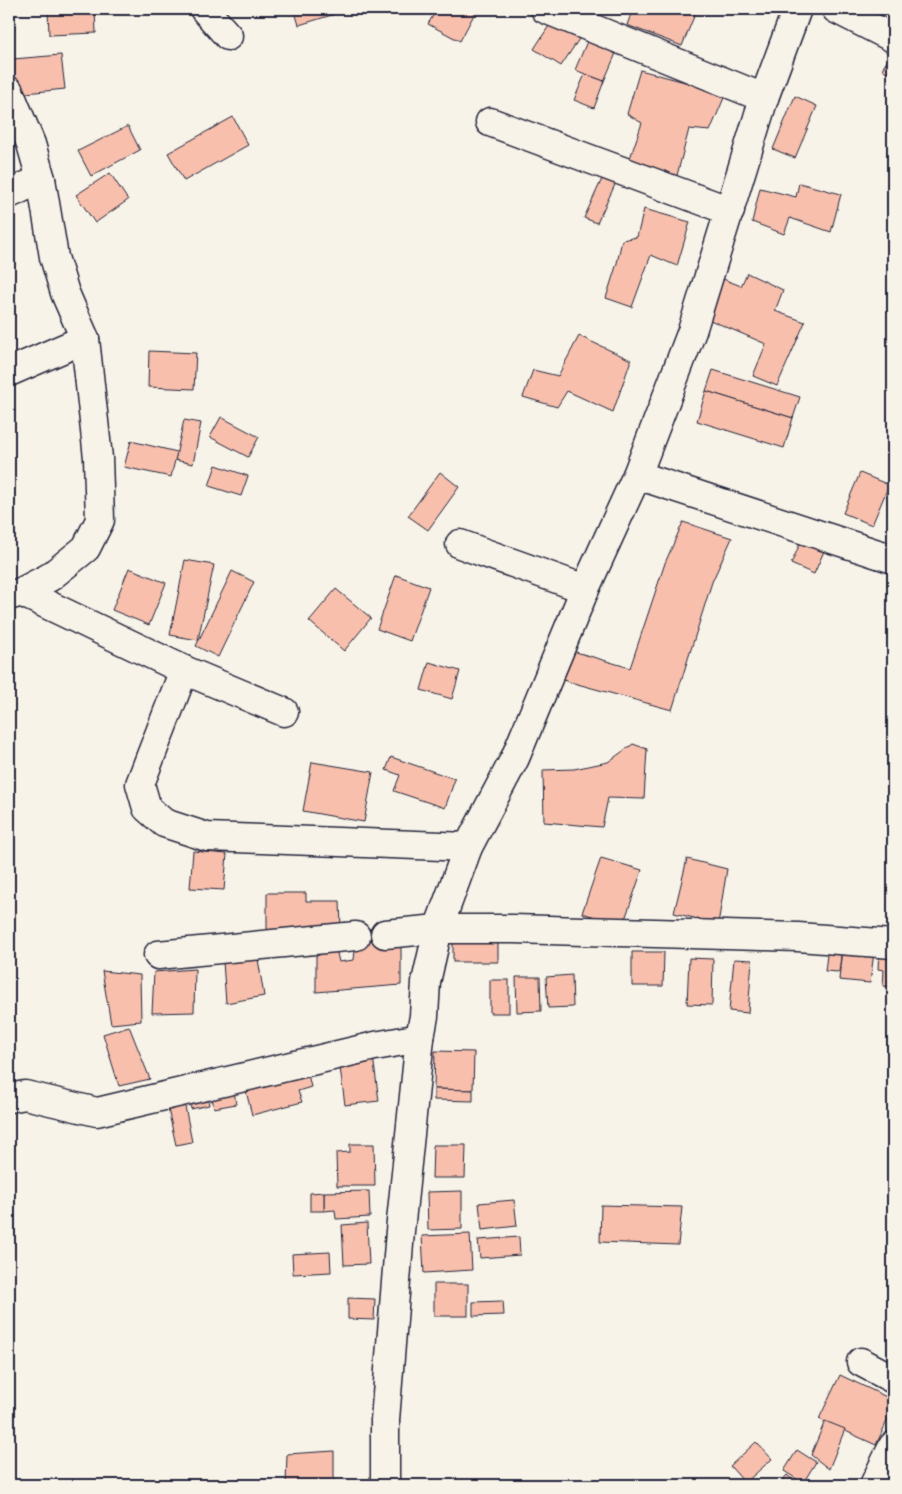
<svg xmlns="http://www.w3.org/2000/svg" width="902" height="1494" font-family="'Gochi Hand',sans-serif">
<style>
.building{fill:#f8c0ac;stroke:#22223b}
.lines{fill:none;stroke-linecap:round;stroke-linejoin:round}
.minor-casing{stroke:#22223b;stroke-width:31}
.minor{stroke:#f7f3e8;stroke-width:28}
</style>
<rect width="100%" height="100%" fill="#f7f3e8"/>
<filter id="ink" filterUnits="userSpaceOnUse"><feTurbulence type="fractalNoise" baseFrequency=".02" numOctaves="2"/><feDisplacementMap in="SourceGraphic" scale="10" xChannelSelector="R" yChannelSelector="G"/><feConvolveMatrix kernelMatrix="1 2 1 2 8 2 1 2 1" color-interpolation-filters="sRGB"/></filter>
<g filter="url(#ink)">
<!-- building -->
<g class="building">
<path d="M48,9H95L96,33L49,35Z"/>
<path d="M294,9H345V11L299,25Z"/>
<path d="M437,9H477L460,41L428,24Z"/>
<path d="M633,9H697L682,46L627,25Z"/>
<path d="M556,15L583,33L561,66L534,49Z"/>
<path d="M591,32L620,44L604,81L575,70Z"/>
<path d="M893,52V76L882,69Z"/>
<path d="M61,55L65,89L16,94L13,59Z"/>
<path d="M640,70L726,93L710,131L689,129L675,183L628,164L642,123L627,114Z"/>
<path d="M585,74L604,81L594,108L574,100Z"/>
<path d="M795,96L817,106L795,158L773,149Z"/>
<path d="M233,117L248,145L184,181L168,153Z"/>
<path d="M128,126L140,150L91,176L78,151Z"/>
<path d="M607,168L620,174L597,223L584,218Z"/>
<path d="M110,173L128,200L95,223L76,195Z"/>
<path d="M799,183L841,194L831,232L790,218L784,234L752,222L760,188L796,197Z"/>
<path d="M644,209L690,222L677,266L651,255L632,307L606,298L617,263L622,240L637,237Z"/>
<path d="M747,273L783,290L775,311L805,322L777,386L753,376L766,344L710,320L718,277L741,286Z"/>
<path d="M579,336L631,360L613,412L567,391L557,407L523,397L533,370L558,376Z"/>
<path d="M149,351L196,353L194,389L148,387Z"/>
<path d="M713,370L800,397L793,418L706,391Z"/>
<path d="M706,391L793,418L784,448L697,421Z"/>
<path d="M221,417L259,437L248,457L210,437Z"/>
<path d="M184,420L201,423L193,464L175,460Z"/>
<path d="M131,441L177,452L171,477L124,467Z"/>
<path d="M216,465L248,476L241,496L209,486Z"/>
<path d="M440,472L459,487L428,530L408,516Z"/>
<path d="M860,473L889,485L872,525L843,513Z"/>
<path d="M683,522L732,538L712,582L672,710L559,679L566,649L630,668L665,563Z"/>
<path d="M805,532L828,542L814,574L791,564Z"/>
<path d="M185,560L214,565L198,640L170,635Z"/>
<path d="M129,568L166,583L149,625L112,610Z"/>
<path d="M232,571L254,582L218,657L196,646Z"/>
<path d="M396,575L429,587L410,641L377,629Z"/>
<path d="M336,589L371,618L344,651L309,621Z"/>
<path d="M429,662L460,671L452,699L421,690Z"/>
<path d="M633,744L647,749L644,799L608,798L602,827L544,822L543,770L574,769L608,762Z"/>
<path d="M391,757L455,779L445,808L394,791L400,775L386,770Z"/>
<path d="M312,762L373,772L364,822L303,811Z"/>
<path d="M193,851L227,854L224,890L190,888Z"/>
<path d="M601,858L642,870L623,925L582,913Z"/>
<path d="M687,859L727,869L718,924L674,913Z"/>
<path d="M267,893H306V901H340L341,928L267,933Z"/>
<path d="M384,928L401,940V985L316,992V956L331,951L334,940L339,962L354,960L357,930Z"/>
<rect x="453" y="935" width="45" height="27"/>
<path d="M828,947L842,948L839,972L825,971Z"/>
<path d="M842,948L874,952L870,983L839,980Z"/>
<path d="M879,950L893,951V987L883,986L884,970L878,969Z"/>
<path d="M632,952H664L663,986H632Z"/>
<path d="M689,958L713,959L712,1005L687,1004Z"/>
<path d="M258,959L264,996L226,1003L223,962Z"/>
<path d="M734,959L752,960L748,1013L729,1011Z"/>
<path d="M195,969L194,1012L152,1013L154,972Z"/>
<path d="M102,971L140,975L141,1021L111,1024Z"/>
<path d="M572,975L573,1007L548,1008L546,977Z"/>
<path d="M516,977H540L541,1011L517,1012Z"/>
<rect x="490" y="980" width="19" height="33"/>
<path d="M129,1026L150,1079L119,1086L103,1034Z"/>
<path d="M435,1051L474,1052L473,1090L434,1089Z"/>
<path d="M373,1056L379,1101L345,1105L339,1060Z"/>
<path d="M306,1066L311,1087L298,1091L302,1102L252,1115L245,1087Z"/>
<path d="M233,1084L236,1104L214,1108L210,1089Z"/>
<path d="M434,1089L473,1090V1101L434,1100Z"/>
<path d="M206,1090L209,1105L191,1109L188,1093Z"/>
<path d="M183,1096L192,1142L176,1145L168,1109Z"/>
<path d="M350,1144H374L375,1186H337L336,1153L350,1152Z"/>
<path d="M433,1145H466L465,1178H432Z"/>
<path d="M369,1191L370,1217L336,1219L335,1210L324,1211V1192Z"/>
<path d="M462,1191V1229L428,1230L427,1192Z"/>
<path d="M324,1192V1211H310V1193Z"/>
<path d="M514,1200L517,1226L482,1230L479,1203Z"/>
<path d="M601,1205L682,1207L678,1245L600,1242Z"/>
<path d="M367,1223L369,1264L344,1265L342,1225Z"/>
<path d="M470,1234L472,1270L424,1273L422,1236Z"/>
<path d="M519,1237L520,1255L480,1258L478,1240Z"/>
<path d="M330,1252L331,1272L293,1274L292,1254Z"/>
<rect x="434" y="1284" width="34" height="32"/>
<path d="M348,1298L375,1299L374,1320L348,1319Z"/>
<path d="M503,1301L504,1315L473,1316V1302Z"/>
<path d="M840,1375L893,1400V1408L876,1445L819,1419Z"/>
<path d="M825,1421L845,1429L829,1469L811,1455Z"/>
<path d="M756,1442L772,1459L745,1483L730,1466Z"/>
<path d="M797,1450L816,1462L803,1483L784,1471Z"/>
<path d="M334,1451V1485H286L287,1454Z"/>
<path d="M787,1475L798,1485H778Z"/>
</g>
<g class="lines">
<!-- minor casing -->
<g class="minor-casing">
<g id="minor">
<path d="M204,9L228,36"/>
<path d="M545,9L764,98"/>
<path d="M836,9L893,38"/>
<path d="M9,91L31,144L41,179L54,257L65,293L85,339L98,458L100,520L86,548L50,577L21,592L9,596"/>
<path d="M490,122L730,211"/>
<path d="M9,194L41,179"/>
<path d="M9,372L85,339"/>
<path d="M637,475L893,559"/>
<path d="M460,544L585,589"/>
<path d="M21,592L184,670L284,712"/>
<path d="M184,670L140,784L147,808L164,823L207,837L468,847"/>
<path d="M385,934L438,929H513L798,937L893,944"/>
<path d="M158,955L356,936"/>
<path d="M9,1098L25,1095L97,1112L375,1046L420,1038"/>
<path d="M861,1362L893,1379"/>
<path d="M385,1485V1420L400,1231L420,1038L424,1016L426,982L438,929L468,847L515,758L585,589L637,475L692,331L764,98L797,9"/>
<path d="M874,1485L893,1446"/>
</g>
</g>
<!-- minor -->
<use href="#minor" class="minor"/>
</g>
</g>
<!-- margin -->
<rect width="902" height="1494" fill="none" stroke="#f7f3e8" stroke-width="30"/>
<rect x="15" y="15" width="872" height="1464" fill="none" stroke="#22223b" stroke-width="2" filter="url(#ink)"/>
</svg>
